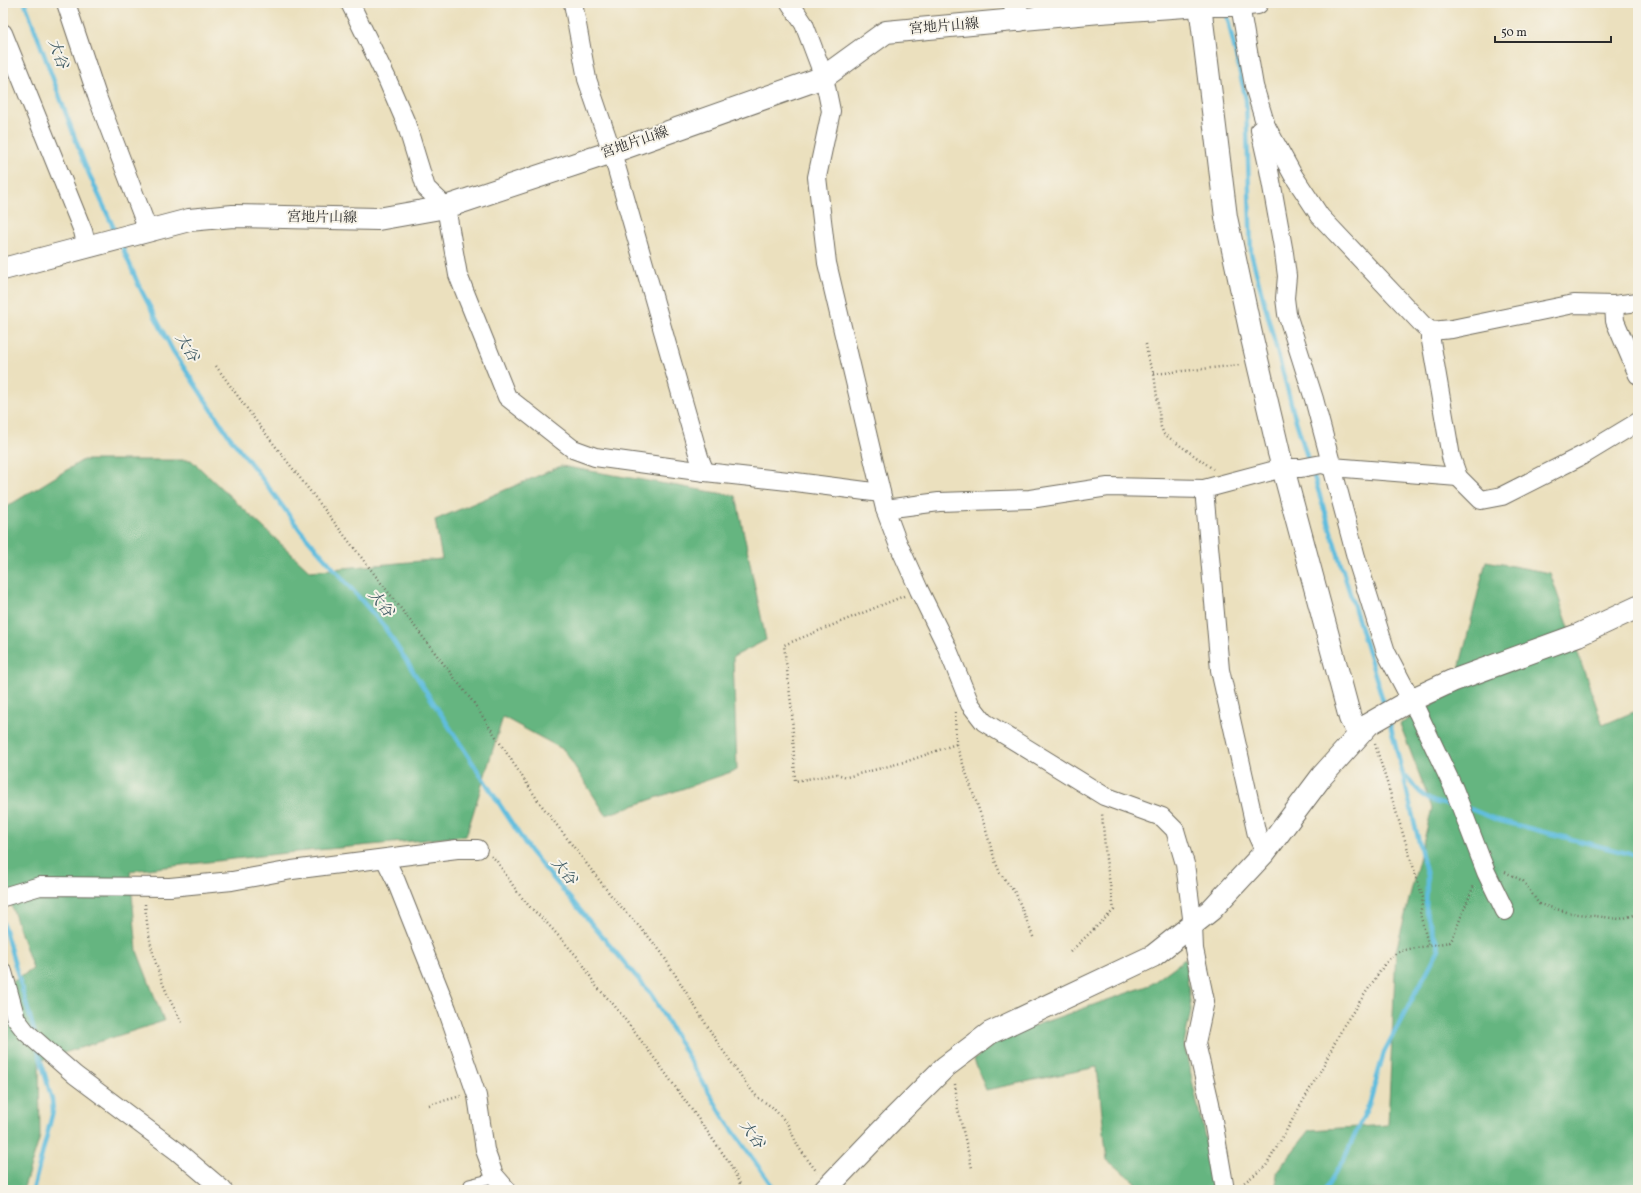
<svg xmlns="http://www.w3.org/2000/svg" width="1641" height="1193" font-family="Vollkorn,'Noto Serif JP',serif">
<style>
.forest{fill:#65b580;stroke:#487056}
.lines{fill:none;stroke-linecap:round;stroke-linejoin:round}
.stream{stroke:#60bdde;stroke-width:4.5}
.lane-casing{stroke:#6e6a5e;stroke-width:11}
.street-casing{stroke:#6e6a5e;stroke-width:20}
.secondary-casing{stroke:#6e6a5e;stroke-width:24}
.path{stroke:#6e6a5e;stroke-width:2.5;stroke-dasharray:1 3;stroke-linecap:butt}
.lane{stroke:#fff;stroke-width:9}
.street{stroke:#fff;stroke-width:18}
.secondary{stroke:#fff;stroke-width:22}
.labels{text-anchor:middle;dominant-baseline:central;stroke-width:4;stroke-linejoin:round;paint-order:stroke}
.street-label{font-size:14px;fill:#2b2b2b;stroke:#f7f3e8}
.water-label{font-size:15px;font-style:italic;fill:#3b5761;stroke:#f7f3e8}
</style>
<rect width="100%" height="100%" fill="#f7f3e8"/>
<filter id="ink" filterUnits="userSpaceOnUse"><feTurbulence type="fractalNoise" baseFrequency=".025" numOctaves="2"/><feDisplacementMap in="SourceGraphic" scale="8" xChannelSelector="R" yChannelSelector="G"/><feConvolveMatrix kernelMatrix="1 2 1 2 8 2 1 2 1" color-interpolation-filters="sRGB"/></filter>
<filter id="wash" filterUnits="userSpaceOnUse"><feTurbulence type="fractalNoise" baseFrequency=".012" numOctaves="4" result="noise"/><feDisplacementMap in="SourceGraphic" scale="16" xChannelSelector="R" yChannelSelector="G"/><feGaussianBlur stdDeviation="0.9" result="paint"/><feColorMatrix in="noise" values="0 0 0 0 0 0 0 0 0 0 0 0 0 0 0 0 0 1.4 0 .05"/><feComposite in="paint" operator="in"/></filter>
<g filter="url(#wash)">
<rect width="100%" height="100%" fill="#ebe0be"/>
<!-- forest -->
<g class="forest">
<path d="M83,460H191L310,571L442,559L435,520L561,466L736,496L766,640L733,657L737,770L606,815L564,750L503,717L466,836L286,853L130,871L137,951L164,1021L39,1061L40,1137L23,1190H3V988L33,969L3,881V509Z"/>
<path d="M1486,561L1550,573L1603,725L1638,710V1190H1278L1276,1172L1310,1130L1388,1125L1396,951L1432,808L1400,724L1453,693Z"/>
<path d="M1185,959L1191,1010L1184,1044L1208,1151L1214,1190H1132L1135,1182L1107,1160L1097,1067L986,1090L974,1060L1002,1037L1150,985Z"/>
</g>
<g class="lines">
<!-- stream -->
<g class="stream">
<path d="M25,3L85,165L116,233"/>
<path d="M1226,11L1246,100L1251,253L1294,414L1309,463"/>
<path d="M121,244L139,286L173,351L229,436L255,469L300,530L383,625L530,851L651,994L724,1118L775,1190"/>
<path d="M1312,470L1385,707"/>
<path d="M1403,775C1410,778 1411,782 1416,788C1428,802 1438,804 1455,806"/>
<path d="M1466,808L1473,810L1497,820L1638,856"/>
<path d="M3,923L34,1031"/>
<path d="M33,1190L53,1111L52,1100L38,1050"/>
<path d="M1325,1190L1345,1157L1370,1102L1384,1052L1439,949L1426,912L1427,876L1403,775L1389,720"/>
</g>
</g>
</g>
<g filter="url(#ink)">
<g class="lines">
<!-- lane casing -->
<g class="lane-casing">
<path id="lane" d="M469,1184L489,1179L494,1175"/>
</g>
<!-- street casing -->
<g class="street-casing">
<g id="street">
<path d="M66,3L98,99L148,230"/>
<path d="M350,3L387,79L406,123L426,188L446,207L458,275L507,397L573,449L595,457L705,472L788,481L881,493"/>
<path d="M573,3L587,79L612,152L699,457L705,472"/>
<path d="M790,3L804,24L824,77L831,111L817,177L827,263L885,509L897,541L919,590L946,645L970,704L984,722L1104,796L1162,817L1175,830L1185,864L1193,925L1194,949L1205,1001L1196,1043L1210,1103L1225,1190"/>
<path d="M1240,5L1254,86L1266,126L1293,175L1320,216L1423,325L1431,331L1452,329L1574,304L1614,305L1638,302"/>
<path d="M3,33L83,231L87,247"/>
<path d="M1266,126L1260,130L1269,170L1284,253L1287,276L1285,298L1287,314L1314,399L1356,557L1386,652L1418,713L1454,789L1486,872L1505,911"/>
<path d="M1614,305L1615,321L1638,375"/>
<path d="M1431,331V341L1451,457L1458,477L1481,500L1502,496L1585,454L1638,422"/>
<path d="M885,509L939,502L1030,499L1108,487L1204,489"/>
<path d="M1265,852L1257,835L1220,670L1204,489L1283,468H1301L1322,464L1332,467L1458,477"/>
<path d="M385,859L396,881L447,1009L477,1096L485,1150L494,1175L507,1190"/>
<path d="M3,897L40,886L170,887L232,881L292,870L457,849H478"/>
<path d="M3,972L16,1019L26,1032L75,1075L178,1152L223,1190"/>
</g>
</g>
<!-- secondary casing -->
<g class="secondary-casing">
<g id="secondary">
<path d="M1014,3L1020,20"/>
<path d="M1200,5L1226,217L1251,334L1279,453L1350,718L1359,734"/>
<path d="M3,269L189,220L233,216L378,219L446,207L612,152L824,77L886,32L1100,12L1200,5H1240L1257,3"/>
<path d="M825,1190L895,1117L945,1067L990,1033L1153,956L1211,910L1265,852L1322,776L1369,724L1411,700L1452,681L1578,635L1638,607"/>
</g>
</g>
<!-- path -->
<g class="path">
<path d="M1146,344L1148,359L1154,374L1161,427L1164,434L1213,469"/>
<path d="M216,366L256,421L473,702L539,802L613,898L648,936L661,952L719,1045L748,1086L757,1097L772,1107L787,1123L799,1148L817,1172"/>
<path d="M1154,374L1240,365"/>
<path d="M904,596L784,645L792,712L795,781L837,774L847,777L908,761L956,744"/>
<path d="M955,712L956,744L985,827L995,861L1000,873L1016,894L1034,939"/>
<path d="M1375,744L1423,898L1420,914L1429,947"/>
<path d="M491,856L496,860L518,893L530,907L546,922L581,961L596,986L614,1005L661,1067L729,1162L743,1190"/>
<path d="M1505,872L1523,881L1539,904L1570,913L1620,919L1638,914"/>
<path d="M145,904C148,945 160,986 182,1022"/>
<path d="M1070,952L1114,910L1106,859L1102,813"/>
<path d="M955,1084L958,1110L972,1168"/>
<path d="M429,1105L461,1096"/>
<path d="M1241,1185L1266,1166L1322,1068L1344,1025L1385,964L1393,955L1404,950L1450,942L1452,939L1474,885"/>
</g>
<!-- lane -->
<use href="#lane" class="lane"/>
<!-- street -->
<use href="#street" class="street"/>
<!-- secondary -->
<use href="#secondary" class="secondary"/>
</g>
</g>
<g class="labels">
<!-- street labels -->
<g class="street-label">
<text transform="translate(944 27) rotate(-5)">宮地片山線</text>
<text transform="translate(635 143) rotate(-19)">宮地片山線</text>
<text transform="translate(322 218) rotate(1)">宮地片山線</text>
</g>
<!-- water labels -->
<g class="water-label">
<text transform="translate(57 54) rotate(70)">大谷</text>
<text transform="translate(186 348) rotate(59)">大谷</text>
<text transform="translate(380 604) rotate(50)">大谷</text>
<text transform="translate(563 872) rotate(50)">大谷</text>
<text transform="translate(751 1135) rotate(55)">大谷</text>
</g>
</g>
<!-- margin -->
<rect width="1641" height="1193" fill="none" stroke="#f7f3e8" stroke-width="16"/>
<!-- scale -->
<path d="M1495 36v6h116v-6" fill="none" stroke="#2b2b2b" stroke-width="2"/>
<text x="1501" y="36" font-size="12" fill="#2b2b2b" stroke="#f7f3e8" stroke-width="3" paint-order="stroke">50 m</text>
</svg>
